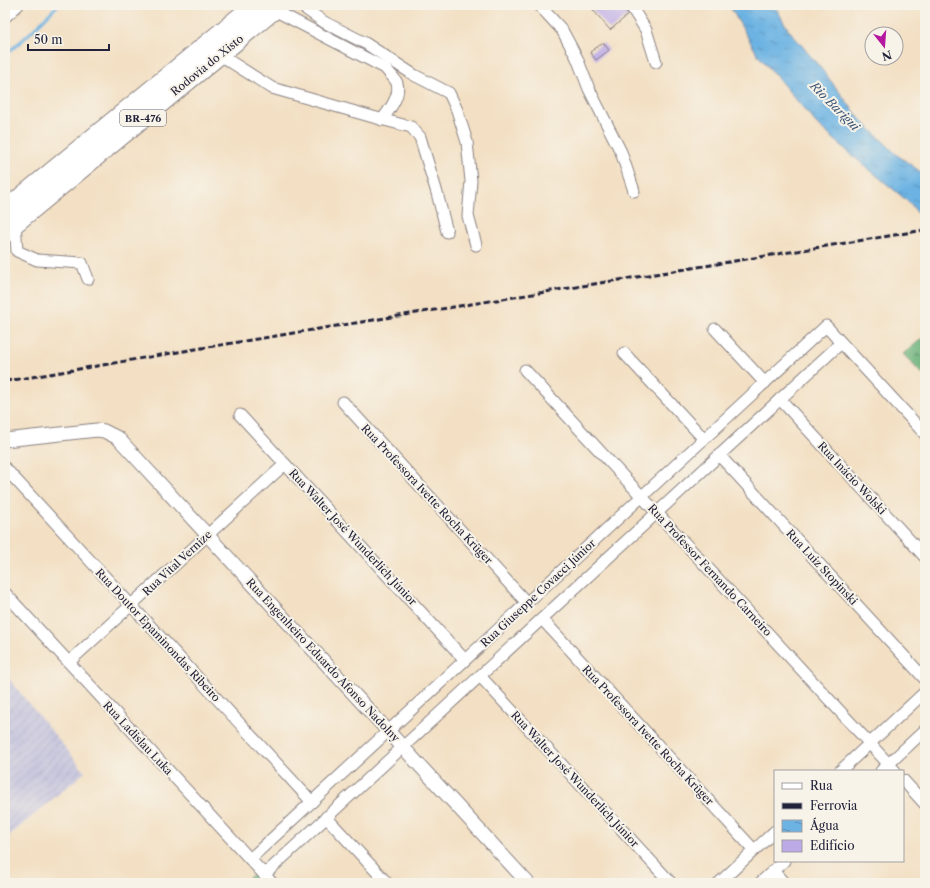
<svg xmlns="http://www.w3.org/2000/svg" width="930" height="888" font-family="'Libre Caslon Text',serif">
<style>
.industrial{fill:url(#industrial-furrows)}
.forest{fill:url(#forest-firs);stroke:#446959}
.park{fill:url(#park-tufts);stroke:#507763}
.water{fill:url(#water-ripples);stroke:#476a8f}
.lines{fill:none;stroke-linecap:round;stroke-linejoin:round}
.stream{stroke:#6cb3e3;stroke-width:3}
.building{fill:#bcaae7}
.minor-casing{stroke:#8a8180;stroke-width:13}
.tertiary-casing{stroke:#8a8180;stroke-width:15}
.trunk-casing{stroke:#8a8180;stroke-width:20}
.minor{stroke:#fff;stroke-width:11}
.tertiary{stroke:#fff;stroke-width:13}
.trunk{stroke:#fff;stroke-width:18}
.rail{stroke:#22223b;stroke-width:3;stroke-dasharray:6 3;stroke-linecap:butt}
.labels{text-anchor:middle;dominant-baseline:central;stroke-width:4;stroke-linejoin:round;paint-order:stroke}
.shield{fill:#f7f3e8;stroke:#62616f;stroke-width:1}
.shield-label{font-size:10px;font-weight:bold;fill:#22223b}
.street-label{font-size:11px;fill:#22223b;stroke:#f7f3e8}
.water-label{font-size:12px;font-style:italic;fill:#3c5576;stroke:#f7f3e8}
</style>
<defs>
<pattern id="industrial-furrows" width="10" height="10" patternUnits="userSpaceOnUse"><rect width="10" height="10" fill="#c2c1dc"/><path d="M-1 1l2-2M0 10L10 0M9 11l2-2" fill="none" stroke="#a6a6be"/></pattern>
<pattern id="forest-firs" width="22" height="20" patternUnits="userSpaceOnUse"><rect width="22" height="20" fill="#67b077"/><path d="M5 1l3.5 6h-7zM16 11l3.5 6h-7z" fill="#548f63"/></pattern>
<pattern id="park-tufts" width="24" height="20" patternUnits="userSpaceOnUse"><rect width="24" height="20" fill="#7fcc8b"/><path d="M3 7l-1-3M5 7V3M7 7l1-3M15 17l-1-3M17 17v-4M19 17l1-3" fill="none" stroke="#6daf79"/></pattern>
<pattern id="water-ripples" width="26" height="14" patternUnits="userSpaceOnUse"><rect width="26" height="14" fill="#6cb3e3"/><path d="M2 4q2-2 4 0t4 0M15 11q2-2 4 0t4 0" fill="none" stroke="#5891b9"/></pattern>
</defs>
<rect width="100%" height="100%" fill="#f7f3e8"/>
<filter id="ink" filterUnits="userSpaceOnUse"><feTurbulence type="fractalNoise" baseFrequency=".025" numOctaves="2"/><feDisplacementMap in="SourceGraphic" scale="8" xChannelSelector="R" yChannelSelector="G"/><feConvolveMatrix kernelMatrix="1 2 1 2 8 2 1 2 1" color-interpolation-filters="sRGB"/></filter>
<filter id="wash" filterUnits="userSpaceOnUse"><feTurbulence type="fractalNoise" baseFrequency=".012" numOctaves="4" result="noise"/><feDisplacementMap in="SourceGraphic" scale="16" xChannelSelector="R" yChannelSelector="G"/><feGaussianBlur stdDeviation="0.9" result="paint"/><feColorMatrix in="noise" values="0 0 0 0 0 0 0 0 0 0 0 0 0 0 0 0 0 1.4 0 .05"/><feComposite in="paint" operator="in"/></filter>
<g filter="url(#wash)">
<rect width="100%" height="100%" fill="#f3e0c4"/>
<!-- industrial -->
<path class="industrial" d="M5,674L85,772L5,839Z"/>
<!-- forest -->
<path class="forest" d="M925,336V377L903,354Z"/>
<!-- park -->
<path class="park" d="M254,874L262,883H243Z"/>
<!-- water -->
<path class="water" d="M729,5H774L788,29L823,71L860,119L897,155L925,175V223L910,203L853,156L817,124L758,55Z"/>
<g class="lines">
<!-- stream -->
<path class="stream" d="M5,55L27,36L58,5"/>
</g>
<g id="blocks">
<!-- building -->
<g class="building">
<path d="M589,5H623L628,15L610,30Z"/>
<path d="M603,43L609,50L596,60L590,52Z"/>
</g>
</g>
</g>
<g filter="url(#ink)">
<use href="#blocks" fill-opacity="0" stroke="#8a8180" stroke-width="1"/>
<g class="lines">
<!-- minor casing -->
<g class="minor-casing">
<g id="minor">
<path d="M300,5L324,22L365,43L414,75L449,93L457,110L467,142L471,181L468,216L476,245"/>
<path d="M539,5L562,30L577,58L589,89L621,152L634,191"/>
<path d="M630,5L646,30L656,62"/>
<path d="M274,10L385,68C388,72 395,78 397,83C401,96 389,110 382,120"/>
<path d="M5,17L18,5"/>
<path d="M220,55L272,88L373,117L411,127L420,137L437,193L447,232"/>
<path d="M15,223L17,251L37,260L82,263L88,279"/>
<path d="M715,329L765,383"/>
<path d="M624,353L704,439"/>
<path d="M525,370L895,771"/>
<path d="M780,399L925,557"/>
<path d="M343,402L527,603"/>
<path d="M240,415L465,660"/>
<path d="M719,455L925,679"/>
<path d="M5,468L312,802"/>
<path d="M5,593L272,883"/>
<path d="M542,619L754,850"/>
<path d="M69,662L285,464"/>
<path d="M480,676L671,883"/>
<path d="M840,771L925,692"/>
<path d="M881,771L925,730"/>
<path d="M903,780L925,804"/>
<path d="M326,817L387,883"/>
<path d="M250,859L826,326L925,434"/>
<path d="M773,871L784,883"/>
<path d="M264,875L841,343"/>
<path d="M719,883L775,831"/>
<path d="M760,883L784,861"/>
</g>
</g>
<!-- tertiary casing -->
<g class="tertiary-casing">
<path id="tertiary" d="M5,440L97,430L104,431L118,438L528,883"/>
</g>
<!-- trunk casing -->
<g class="trunk-casing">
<g id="trunk">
<path d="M5,210L254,5"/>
<path d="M5,232L280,5"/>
</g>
</g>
<!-- minor -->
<use href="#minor" class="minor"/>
<!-- tertiary -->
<use href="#tertiary" class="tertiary"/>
<!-- trunk -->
<use href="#trunk" class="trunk"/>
<!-- rail -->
<path class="rail" d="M5,381L20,379L202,348L925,230"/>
</g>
</g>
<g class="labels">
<!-- shield labels -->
<rect class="shield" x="120" y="110" width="46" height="16" rx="3"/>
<g class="shield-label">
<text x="143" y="118">BR-476</text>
</g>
<!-- street labels -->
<g class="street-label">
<text transform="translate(207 65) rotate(-39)">Rodovia do Xisto</text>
<text transform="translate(852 478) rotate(47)">Rua Inácio Wolski</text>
<text transform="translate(427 494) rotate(47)">Rua Professora Ivette Rocha Krüger</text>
<text transform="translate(353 537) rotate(47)">Rua Walter José Wunderlich Júnior</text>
<text transform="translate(177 563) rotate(-43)">Rua Vital Vernize</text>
<text transform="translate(822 567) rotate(47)">Rua Luiz Stopinski</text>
<text transform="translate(710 570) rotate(47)">Rua Professor Fernando Carneiro</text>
<text transform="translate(538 593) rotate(-43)">Rua Giuseppe Covacci Júnior</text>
<text transform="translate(158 635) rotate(47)">Rua Doutor Epaminondas Ribeiro</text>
<text transform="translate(323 660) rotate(47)">Rua Engenheiro Eduardo Afonso Nadolny</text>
<text transform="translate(648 735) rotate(47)">Rua Professora Ivette Rocha Krüger</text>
<text transform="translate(138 738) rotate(47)">Rua Ladislau Luka</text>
<text transform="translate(575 779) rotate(47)">Rua Walter José Wunderlich Júnior</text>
</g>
<!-- water labels -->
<g class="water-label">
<text transform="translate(835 106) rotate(45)">Rio Barigui</text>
</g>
</g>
<!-- margin -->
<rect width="930" height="888" fill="none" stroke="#f7f3e8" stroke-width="20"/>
<!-- legend -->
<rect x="774" y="770" width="130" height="92" fill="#f7f3e8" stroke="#a29fa3"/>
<rect x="782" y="783" width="20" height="6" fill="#ffffff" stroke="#a29fa3"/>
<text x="810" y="790" font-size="12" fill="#22223b">Rua</text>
<rect x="782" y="803" width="20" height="6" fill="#22223b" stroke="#a29fa3"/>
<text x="810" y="810" font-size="12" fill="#22223b">Ferrovia</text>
<rect x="782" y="820" width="20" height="12" fill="url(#water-ripples)" stroke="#a29fa3"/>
<text x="810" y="830" font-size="12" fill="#22223b">Água</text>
<rect x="782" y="840" width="20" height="12" fill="#bcaae7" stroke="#a29fa3"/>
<text x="810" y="850" font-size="12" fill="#22223b">Edifício</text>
<!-- north arrow -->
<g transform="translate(884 46) rotate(163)"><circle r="19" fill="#f7f3e8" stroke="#a29fa3"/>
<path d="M0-3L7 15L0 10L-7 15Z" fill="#b5179e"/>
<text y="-6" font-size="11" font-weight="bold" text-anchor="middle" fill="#22223b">N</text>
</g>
<!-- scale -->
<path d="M28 44v6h81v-6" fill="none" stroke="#22223b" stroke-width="2"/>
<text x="34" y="44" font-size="12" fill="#22223b" stroke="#f7f3e8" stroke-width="3" paint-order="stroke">50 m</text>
</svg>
